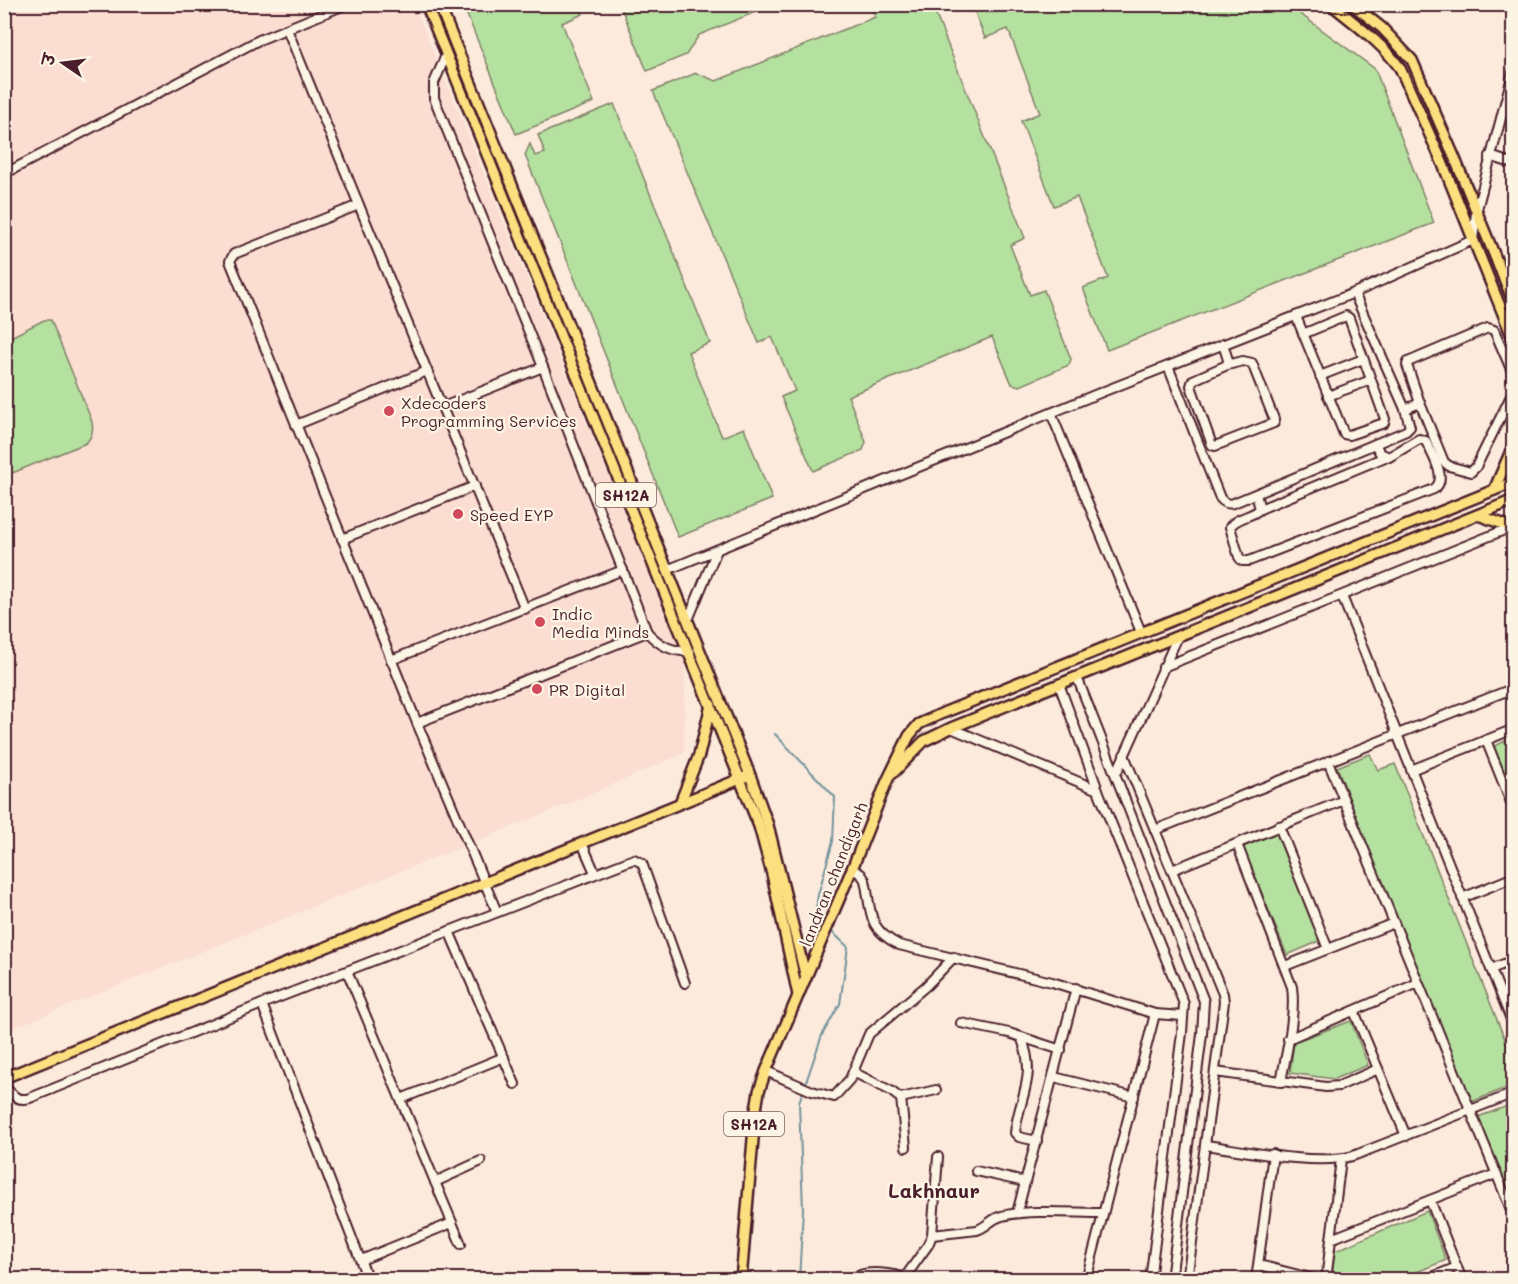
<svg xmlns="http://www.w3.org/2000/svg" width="1518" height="1284" font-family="Mali,'Playpen Sans Deva',sans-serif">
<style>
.built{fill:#fbddd1}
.green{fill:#b4e1a0;stroke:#7f8066;stroke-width:1.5}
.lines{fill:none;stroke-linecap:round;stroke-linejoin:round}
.stream{stroke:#73939c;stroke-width:2}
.minor-casing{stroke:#4a1f2b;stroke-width:12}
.major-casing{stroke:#4a1f2b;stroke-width:14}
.minor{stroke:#fcf5e5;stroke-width:8}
.major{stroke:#fce080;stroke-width:9}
.poi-dot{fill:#d1495b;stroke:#fcf5e5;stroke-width:2}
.labels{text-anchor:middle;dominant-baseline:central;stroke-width:4.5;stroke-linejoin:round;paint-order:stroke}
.shield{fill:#fcf5e5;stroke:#7f5f63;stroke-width:1.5}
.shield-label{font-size:15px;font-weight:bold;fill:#4a1f2b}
.poi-label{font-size:16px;fill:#4a1f2b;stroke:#fcf5e5;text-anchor:start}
.street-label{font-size:16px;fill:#4a1f2b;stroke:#fcf5e5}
.quarter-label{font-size:20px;font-weight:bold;fill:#4a1f2b;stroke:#fcf5e5}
</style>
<rect width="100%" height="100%" fill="#fceadc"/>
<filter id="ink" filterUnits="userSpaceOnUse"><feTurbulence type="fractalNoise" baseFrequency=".0167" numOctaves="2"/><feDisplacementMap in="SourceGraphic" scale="12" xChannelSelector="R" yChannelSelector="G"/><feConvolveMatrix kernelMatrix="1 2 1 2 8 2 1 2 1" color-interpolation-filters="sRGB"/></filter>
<g filter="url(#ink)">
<!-- built -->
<path class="built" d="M5,5H414L685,661L684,753L565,805L5,1031Z"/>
<!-- green -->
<g class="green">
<path d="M463,5H580L583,14L562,23L594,102L516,134Z"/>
<path d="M620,5H773L699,35L686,55L647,71Z"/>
<path d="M870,5H932L1025,238L1010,245L1030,295L1044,290L1071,359L1069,365L1020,386L1012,384L992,337L848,396L866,442L863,450L813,471L781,397L795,391L772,337L759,343L653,91L696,73L716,81L875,17Z"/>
<path d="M972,5H1288L1375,69L1434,223L1107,350L1083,288L1108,278L1077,197L1054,206L1021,121L1040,113L1008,29L985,38Z"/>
<path d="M614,104L710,343L688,352L722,437L744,428L772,499L678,537L525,155L530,144L535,156L545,153L538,135Z"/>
<path d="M44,320H51L52,323L91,419C94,428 93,436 86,443L5,476V340Z"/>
<path d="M1513,737V797L1491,748Z"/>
<path d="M1370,754L1378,770L1395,764L1513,1060V1085L1469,1103L1337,767Z"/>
<path d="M1277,833L1320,941L1287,955L1243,847Z"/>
<path d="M1351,1021L1368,1065L1334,1079L1290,1073L1294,1042Z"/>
<path d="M1513,1104H1514L1513,1204L1478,1117Z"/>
<path d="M1427,1211L1446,1260L1400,1279L1345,1280L1332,1276L1335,1251Z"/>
</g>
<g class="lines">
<!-- stream -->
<g class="stream">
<path d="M775,734L835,797L833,841L818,895L815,916L825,926"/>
<path d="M805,1085L822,1035L840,1004L848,947L830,930"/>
<path d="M799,1280L803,1209L799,1103L803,1090"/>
</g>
<!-- minor casing -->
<g class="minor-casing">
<g id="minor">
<path d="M287,29L359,205L234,254L230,261L417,723L497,912"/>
<path d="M1490,156L1514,164"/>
<path d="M4,174L259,40L347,4"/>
<path d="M359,205L525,609"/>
<path d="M1296,316L1344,434L1349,435L1384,423L1385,419L1349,318L1346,316L1303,334"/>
<path d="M1223,344L1228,360L1227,365L1193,380L1191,386L1212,445L1215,446L1274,423V419L1252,363L1243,361L1227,365"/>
<path d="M1168,366L1220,498C1225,504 1229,505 1236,502L1406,431L1410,427L1405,409L1354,293"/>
<path d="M1320,376L1363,359"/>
<path d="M1328,396L1371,380"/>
<path d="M1420,403L1444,462L1449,466L1471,472L1476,467L1514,390"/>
<path d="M443,407L543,367"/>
<path d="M1405,409L1420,403L1407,365L1408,362L1488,328L1494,330L1514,376"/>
<path d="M1051,413L1141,632"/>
<path d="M296,425L427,371"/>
<path d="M1256,494L1260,509C1252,517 1236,517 1230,527L1239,557L1242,561H1249L1434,489C1449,479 1431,454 1426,441L1419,439L1389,457L1380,453L1375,444"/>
<path d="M1260,509L1385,457"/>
<path d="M342,539L475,486"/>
<path d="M667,570L1102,392L1354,293L1473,240L1476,213L1514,69"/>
<path d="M1342,596L1514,1027"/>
<path d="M688,620L717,550"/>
<path d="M647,632C660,646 671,651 690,652"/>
<path d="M391,660L623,570"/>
<path d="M1163,667L1512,527"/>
<path d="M1077,677L1204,1001L1202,1034L1171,1280"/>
<path d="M1059,684L1098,790L1184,1004L1182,1033L1150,1280"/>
<path d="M417,723L647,632L543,367L434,98V83L446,55"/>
<path d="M951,728L1098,790"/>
<path d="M1486,740L1514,810"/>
<path d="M1124,755L1223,994L1224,1002L1187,1280"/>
<path d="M1328,761L1514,1217"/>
<path d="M1411,770L1514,729"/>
<path d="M1116,774L1178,636"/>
<path d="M1279,826L1328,949"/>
<path d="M1155,830L1514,688"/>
<path d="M582,843L595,873"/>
<path d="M1237,844L1292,987C1296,1016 1286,1054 1281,1082"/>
<path d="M852,869L861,874L865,880C872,912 866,928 899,945L1052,982L1155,1014L1086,1280"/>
<path d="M1172,870L1344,800"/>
<path d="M1462,898L1514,877"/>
<path d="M449,931L515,1084"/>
<path d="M1285,966L1394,923"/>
<path d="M1491,969L1514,960"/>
<path d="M347,971L461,1244"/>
<path d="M262,1004L368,1280"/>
<path d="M1354,1011L1406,1136"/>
<path d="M1155,1014L1183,1016"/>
<path d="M961,1023L1009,1033L1061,1050"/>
<path d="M1021,1037C1038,1077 1019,1096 1015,1133L1019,1137L1037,1141"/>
<path d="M1288,1039L1418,983"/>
<path d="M766,1071L812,1091L834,1097L850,1079L869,1034L926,986L954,957"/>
<path d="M853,1072C865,1078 877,1084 889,1090C894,1092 895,1096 901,1098L936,1090"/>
<path d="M1215,1072L1326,1087L1339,1086L1378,1069"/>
<path d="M1054,1077L1134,1097"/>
<path d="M4,1086C13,1095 17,1102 30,1098L262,1004L634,859L642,863L685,983"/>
<path d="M901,1098L906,1147"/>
<path d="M401,1099L504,1057"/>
<path d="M1206,1145C1247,1151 1314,1166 1353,1156L1514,1093"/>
<path d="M976,1171L1025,1182"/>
<path d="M435,1182L481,1161"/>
<path d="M1430,1200L1462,1280"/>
<path d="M1017,1213L1076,988"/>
<path d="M932,1235L977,1230C987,1227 992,1218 1002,1216C1030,1209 1073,1213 1102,1213"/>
<path d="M1331,1239L1496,1174"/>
<path d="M361,1260L452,1223"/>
<path d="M1259,1265L1318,1280"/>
<path d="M852,1280C862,1269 890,1274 903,1277"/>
<path d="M903,1280L928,1245L932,1235L938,1157"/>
<path d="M1256,1280L1273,1154"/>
<path d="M1326,1280L1341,1159"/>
<path d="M1425,1280L1457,1267"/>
</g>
</g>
<!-- major casing -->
<g class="major-casing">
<g id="major">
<path d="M426,4L759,826L772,874L798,995"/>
<path d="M439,4L750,775L768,825L806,978"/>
<path d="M1331,4C1355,24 1382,43 1400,68L1442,162L1514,341"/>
<path d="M1352,4L1382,28L1412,60L1453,154L1514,303"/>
<path d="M1494,490L1514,444"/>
<path d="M1478,515L1514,528"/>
<path d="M894,772L924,741L951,728L1514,500"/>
<path d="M680,803L699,755L711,705"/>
<path d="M4,1078L745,777"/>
<path d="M741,1280L755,1116L759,1091L766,1071L852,869L887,781L909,736L919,724L943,713L1514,482"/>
</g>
</g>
<!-- minor -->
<use href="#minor" class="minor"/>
<!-- major -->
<use href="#major" class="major"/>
</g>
</g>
<!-- markers -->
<g class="poi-dot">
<circle cx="389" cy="411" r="6"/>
<circle cx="458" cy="514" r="6"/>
<circle cx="540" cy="622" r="6"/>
<circle cx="537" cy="689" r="6"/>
</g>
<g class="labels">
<!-- shield labels -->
<g class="shield">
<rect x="596" y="483" width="60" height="24" rx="4.5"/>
<rect x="724" y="1112" width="60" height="24" rx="4.5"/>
</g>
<g class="shield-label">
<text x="626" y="495">SH12A</text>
<text x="754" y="1124">SH12A</text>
</g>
<!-- poi labels -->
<g class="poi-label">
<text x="401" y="402">Xdecoders<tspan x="401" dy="18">Programming Services</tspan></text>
<text x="470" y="514">Speed EYP</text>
<text x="552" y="613">Indic<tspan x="552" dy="18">Media Minds</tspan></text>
<text x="549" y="689">PR Digital</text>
</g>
<!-- street labels -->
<g class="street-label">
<text transform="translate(833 874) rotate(-68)">landran chandigarh</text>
</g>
<!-- quarter labels -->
<g class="quarter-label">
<text x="934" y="1190">Lakhnaur</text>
</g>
</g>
<!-- margin -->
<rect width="1518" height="1284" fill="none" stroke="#fcf5e5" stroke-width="24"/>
<rect x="12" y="12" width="1494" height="1260" fill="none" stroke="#4a1f2b" stroke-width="2" filter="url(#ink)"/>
<!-- north arrow -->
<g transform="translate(63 63) rotate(284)" stroke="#fcf5e5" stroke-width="4.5" paint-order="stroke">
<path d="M0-4.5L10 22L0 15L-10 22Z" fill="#4a1f2b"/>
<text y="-9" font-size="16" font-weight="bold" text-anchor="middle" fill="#4a1f2b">उ</text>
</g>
</svg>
